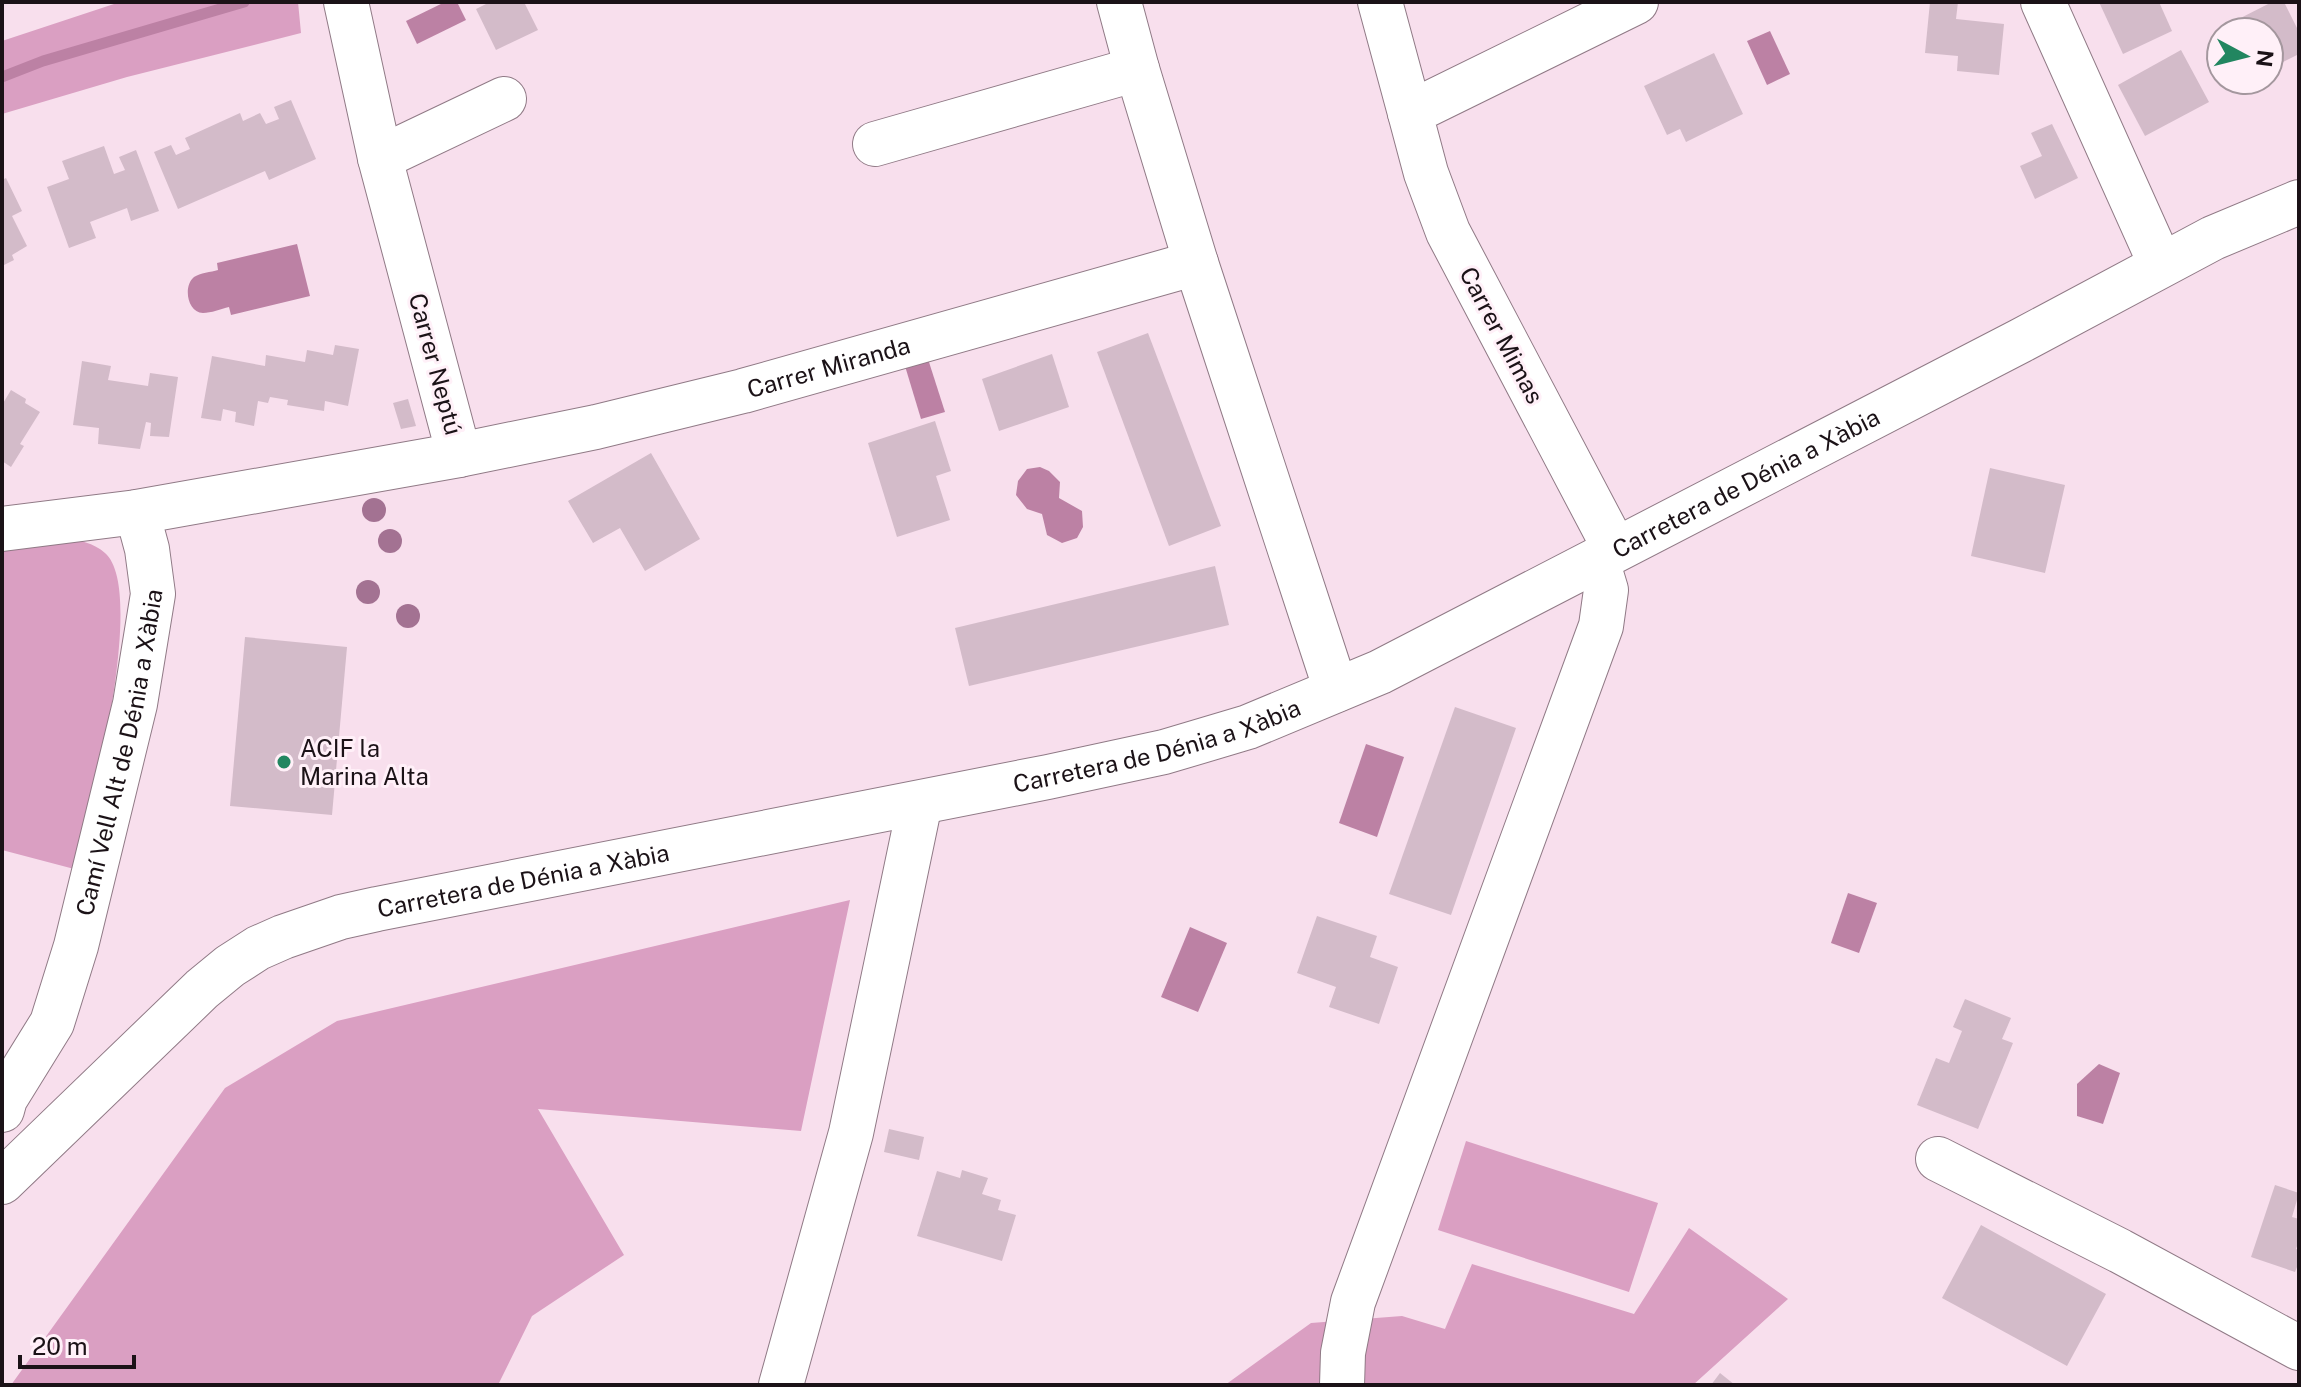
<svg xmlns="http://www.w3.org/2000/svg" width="2301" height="1387" font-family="'Public Sans',sans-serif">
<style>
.green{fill:#da9fc2}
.water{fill:#bc81a4}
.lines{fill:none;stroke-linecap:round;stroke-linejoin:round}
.stream{stroke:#bc81a4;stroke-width:11}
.building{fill:#d3bbc9}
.minor-casing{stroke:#907a86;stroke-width:46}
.minor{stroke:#fff;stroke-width:44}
.tree{fill:#a37292}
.poi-dot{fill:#228660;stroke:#fff0f8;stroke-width:3}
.labels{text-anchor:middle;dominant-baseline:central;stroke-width:6;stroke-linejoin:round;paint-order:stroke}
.street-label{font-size:24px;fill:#1b1217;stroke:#fff0f8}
.poi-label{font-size:24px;fill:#1b1217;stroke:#fff0f8;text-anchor:start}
</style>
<rect width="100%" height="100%" fill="#f8dfed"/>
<!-- green -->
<g class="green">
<path d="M120,2H298L301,33L127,77L2,114V41Z"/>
<path d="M65,537C78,540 94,543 105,553C148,591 89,814 78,870L2,850V546Z"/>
<path d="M850,900L801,1131L538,1109L624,1255L532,1316L498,1385H11L225,1088L337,1021Z"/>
<path d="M1466,1141L1658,1203L1629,1292L1438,1230Z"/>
<path d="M1689,1228L1788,1299L1693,1385H1225L1311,1323L1402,1316L1445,1329L1472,1264L1634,1314Z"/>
</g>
<!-- water -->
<g class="water">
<path d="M445,2H457L466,20L417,44L406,21Z"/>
<path d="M1770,31L1790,74L1767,85L1747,41Z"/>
<path d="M297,244L310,296L231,315L229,307C221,309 211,313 203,313C187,312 183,286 194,277C200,273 211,272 218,270L217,263Z"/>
<path d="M928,359L945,412L921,419L905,366Z"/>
<path d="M1040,467L1049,471L1060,482L1059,498L1082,511L1083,527L1077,538L1062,543L1047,535L1042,514L1027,509L1016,495L1018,481L1027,469Z"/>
<path d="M1366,744L1404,757L1377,837L1339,823Z"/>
<path d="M1848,893L1877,903L1859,953L1831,943Z"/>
<path d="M1190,927L1227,943L1198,1012L1161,997Z"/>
<path d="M2099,1064L2120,1073L2103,1124L2077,1116V1084Z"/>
</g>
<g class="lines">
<!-- stream -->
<path class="stream" d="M2,77L43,61L244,2"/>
</g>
<!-- building -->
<g class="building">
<path d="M485,2H524L538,30L496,50L476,9L486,4Z"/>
<path d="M1930,2H1958L1956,19L2004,24L1999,75L1957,71L1958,56L1925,53Z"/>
<path d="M2099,2H2159L2172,31L2123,54Z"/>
<path d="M2272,2H2284L2299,32V54L2269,69V32H2223L2221,28Z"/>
<path d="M2181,50L2209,102L2145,136L2118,85Z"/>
<path d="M1714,53L1743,114L1686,142L1680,129L1667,135L1644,86Z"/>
<path d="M291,100L316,159L269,180L265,171L178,209L154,152L171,145L176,155L190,149L185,138L240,113L243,121L260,113L266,124L279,119L274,107Z"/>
<path d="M2052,124L2078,178L2035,199L2020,166L2042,156L2031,133Z"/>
<path d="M104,146L114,174L125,170L119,157L136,150L159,211L131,221L127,208L90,222L96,238L69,248L47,187L69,179L62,161Z"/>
<path d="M6,178L22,211L12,216L27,246L12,255L14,260L2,266V180Z"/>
<path d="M1148,333L1221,526L1169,546L1097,352Z"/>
<path d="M335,345L359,349L348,406L325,401L324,411L287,405L288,400L270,397L268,403L258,401L254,426L235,422L236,412L223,409L221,421L201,418L212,356L265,366L266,355L305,362L307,350L333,355Z"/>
<path d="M1052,354L1069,407L999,431L982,379Z"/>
<path d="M82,361L111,366L108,380L148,386L150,373L178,377L169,437L150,436L151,423L146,422L140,449L98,444L99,428L73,425Z"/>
<path d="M11,390L26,399L25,403L40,412L20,444L24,446L11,467L2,461V405Z"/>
<path d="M408,399L416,426L401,429L393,403Z"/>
<path d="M935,421L951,471L936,476L950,520L897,537L868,443Z"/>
<path d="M651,453L700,539L645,571L620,528L593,543L568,501Z"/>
<path d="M1990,468L2065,485L2045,573L1971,556Z"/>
<path d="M1215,566L1229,625L969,686L955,628Z"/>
<path d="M245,637L347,647L332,815L230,806Z"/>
<path d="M1455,707L1516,728L1451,915L1389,894Z"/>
<path d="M1317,916L1377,936L1370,957L1398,967L1379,1024L1329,1007L1336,987L1297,973Z"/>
<path d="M1965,999L2011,1018L2002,1039L2013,1043L1978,1129L1917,1105L1936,1058L1949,1063L1962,1031L1953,1027Z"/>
<path d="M889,1129L924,1137L919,1160L884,1152Z"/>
<path d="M962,1170L988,1178L982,1194L1001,1200L998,1210L1016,1215L1002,1261L917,1236L937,1171L960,1178Z"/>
<path d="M2275,1185L2299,1193L2292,1217L2299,1219V1240L2296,1249L2299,1250V1262L2295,1272L2251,1257Z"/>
<path d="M1981,1225L2106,1294L2067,1366L1942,1298Z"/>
<path d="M1720,1373L1735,1385H1711Z"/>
</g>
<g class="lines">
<!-- minor casing -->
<g class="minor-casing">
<g id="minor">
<path d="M1119,2L1137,69"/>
<path d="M1380,2L1410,113"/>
<path d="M2043,2L2161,265"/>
<path d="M875,144L1137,69L1196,263"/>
<path d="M380,158L504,99"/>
<path id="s1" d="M459,455L596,427L743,391L1196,263L1336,690"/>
<path d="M2,529L137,512L459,455L380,158L346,2"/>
<path d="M1615,549L1448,232L1426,173L1410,113L1636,2"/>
<path id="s2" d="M2,1110L5,1099L52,1023L76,946L135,704L153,594L147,549L137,512"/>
<path d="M1938,1159L2120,1251L2299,1348"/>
<path id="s3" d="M2,1182L202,989L230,966L258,948L283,937L341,917L377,909L1048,777L1164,752L1248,727L1380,672L2020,341L2213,238L2299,202"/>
<path d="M781,1385L851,1133L920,803"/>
<path d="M1342,1385L1343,1353L1353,1302L1601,626L1606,590L1597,560"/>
</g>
</g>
<!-- minor -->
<use href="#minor" class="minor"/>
</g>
<!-- trees -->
<g class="tree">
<circle cx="374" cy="510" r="12"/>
<circle cx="390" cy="541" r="12"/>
<circle cx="368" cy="592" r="12"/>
<circle cx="408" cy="616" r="12"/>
</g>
<!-- markers -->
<circle class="poi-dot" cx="284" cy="762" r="8"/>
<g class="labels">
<!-- street labels -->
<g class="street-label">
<text transform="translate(1502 335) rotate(62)">Carrer Mimas</text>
<text transform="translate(436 364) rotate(75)">Carrer Neptú</text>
<text stroke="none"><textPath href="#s1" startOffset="380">Carrer Miranda</textPath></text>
<text stroke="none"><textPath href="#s3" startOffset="1918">Carretera de Dénia a Xàbia</textPath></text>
<text stroke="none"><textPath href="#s3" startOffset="1270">Carretera de Dénia a Xàbia</textPath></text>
<text stroke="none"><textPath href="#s2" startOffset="380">Camí Vell Alt de Dénia a Xàbia</textPath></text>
<text stroke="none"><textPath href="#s3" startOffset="622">Carretera de Dénia a Xàbia</textPath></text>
</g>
<!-- poi labels -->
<g class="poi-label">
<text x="300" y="748">ACIF la<tspan x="300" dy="28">Marina Alta</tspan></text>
</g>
</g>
<!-- border -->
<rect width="2301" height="1387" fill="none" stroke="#1b1217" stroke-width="8"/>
<!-- north arrow -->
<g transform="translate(2245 56) rotate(97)"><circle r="38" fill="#fff0f8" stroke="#a4979e" stroke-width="2"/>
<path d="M0-6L14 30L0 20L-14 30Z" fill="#228660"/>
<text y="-12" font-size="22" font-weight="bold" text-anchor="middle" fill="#1b1217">N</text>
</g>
<!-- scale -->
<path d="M20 1355v12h114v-12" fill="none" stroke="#1b1217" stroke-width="4"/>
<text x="32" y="1355" font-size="24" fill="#1b1217" stroke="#fff0f8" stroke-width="6" paint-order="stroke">20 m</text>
</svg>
